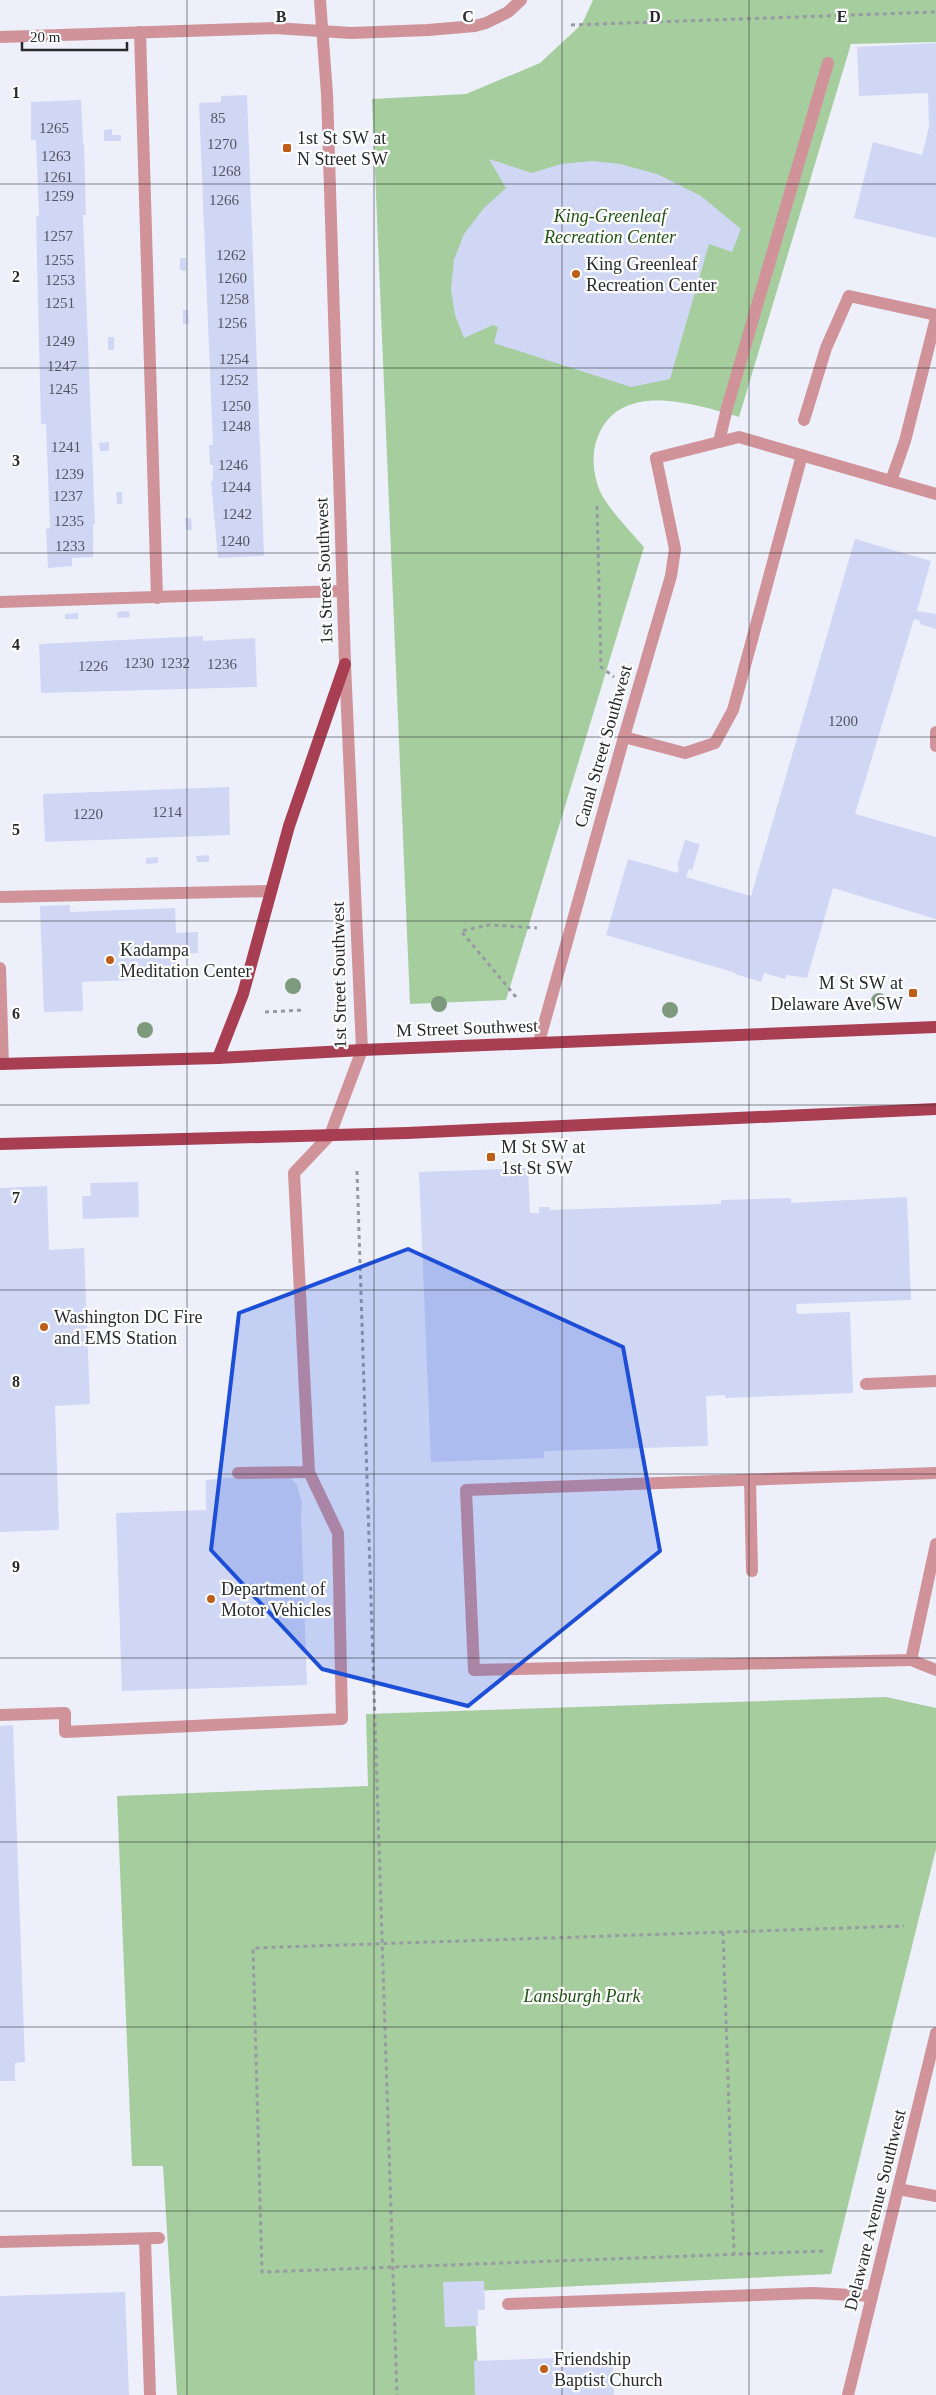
<svg xmlns="http://www.w3.org/2000/svg" width="936" height="2395" font-family="'Times New Roman',serif">
<style>
.green{fill:#a6cd9e}
.building{fill:#d0d7f5}
.lines{fill:none;stroke-linecap:round;stroke-linejoin:round}
.path{stroke:#989aa2;stroke-width:3;stroke-dasharray:4 4;stroke-linecap:butt}
.lane{stroke:#cf9399;stroke-width:12}
.street{stroke:#cf9399;stroke-width:12}
.primary{stroke:#a83e52;stroke-width:12}
.tree{fill:#7d9a7d}
.marked{fill:#1d4ed8;fill-opacity:0.2;stroke:#1d4ed8;stroke-width:4;stroke-linejoin:round}
.grid{fill:none;stroke:#292a2e;stroke-width:1;stroke-opacity:0.55}
.poi-dot{fill:#be5e19;stroke:#fff;stroke-width:2}
.labels{text-anchor:middle;dominant-baseline:central;stroke-width:4.5;stroke-linejoin:round;paint-order:stroke}
.number-label{font-size:15px;fill:#535560}
.poi-label{font-size:18px;fill:#292a2e;stroke:#fff;text-anchor:start}
.park-label{font-size:18px;font-style:italic;fill:#215416;stroke:#fff}
.street-label{font-size:18px;fill:#292a2e;stroke:#fff}
.grid-label{font-size:16px;text-anchor:middle;font-weight:bold;fill:#292a2e;stroke:#fff;stroke-width:4.5;stroke-linejoin:round;paint-order:stroke}
</style>
<rect width="100%" height="100%" fill="#edf0fb"/>
<!-- green -->
<g class="green">
<path d="M593,0H936V42L851,44L739,417C694,404 616,378 596,442C591,458 594,482 603,497C614,515 630,531 644,547L506,1000L410,1004L372,99L466,94L540,63L582,24Z"/>
<path d="M886,1697L936,1708V1849L831,2274L474,2291L479,2395H177L163,2166H132L117,1796L368,1786L366,1714Z"/>
</g>
<!-- building -->
<g class="building">
<path d="M936,43V238L854,218L873,142L922,155L929,127L928,93L859,96L857,47Z"/>
<path d="M247,95L264,556L218,558L211,481H213V465H210L209,445H213L199,103L221,102V96Z"/>
<path d="M81,100L83,144H84L86,215H83L95,524H93V557L72,558V566L48,568L46,529L50,528L46,424H41L36,217L39,216L36,140H31V102Z"/>
<path d="M112,129V135H121V141H104V130Z"/>
<path d="M489,159L532,173L561,164L592,161L620,164L657,174L701,196L741,229L732,252L709,244L670,379L631,387L494,343L498,327L493,325L464,338L455,315L451,289L454,260L464,234L484,208L506,188Z"/>
<path d="M180,258H186V271L180,270Z"/>
<path d="M183,310H188L189,324H183Z"/>
<rect x="108" y="337" width="6" height="13"/>
<path d="M109,442V451H100L99,443Z"/>
<path d="M116,492H122V504H117Z"/>
<path d="M185,518H191L192,530H186Z"/>
<path d="M855,539L931,561L917,611L936,614V629L920,624V621L914,619L855,814L936,837V919L833,888L807,978L787,975L785,979L764,973L761,982L735,974L736,973L606,935L628,859L678,873L679,867L677,866L685,840L700,844L692,870L689,869L686,877L751,896Z"/>
<path d="M129,611L130,617L118,618L117,612Z"/>
<path d="M78,613V619H65V614Z"/>
<path d="M203,636V641L255,638L257,687L41,693L39,644Z"/>
<path d="M229,787L230,835L45,842L43,794Z"/>
<path d="M209,855V862H197L196,856Z"/>
<path d="M158,857V863L146,864V858Z"/>
<path d="M70,905V912L175,908L176,933L198,932V953L177,954L178,978L82,982L83,1011L44,1012L40,906Z"/>
<path d="M528,1168L530,1213H539V1207H550V1210L721,1204V1200L791,1198V1203L907,1197L911,1300L796,1304L797,1314L850,1312L853,1393L726,1398L725,1395L706,1396L708,1446L544,1451V1458L431,1462L419,1172Z"/>
<path d="M138,1182L139,1217L83,1219L82,1196H91L90,1183Z"/>
<path d="M47,1186L49,1250L84,1248L90,1404L55,1406L59,1530L0,1532V1188Z"/>
<path d="M248,1476L291,1478L297,1485L302,1503L301,1514L307,1685L122,1691L116,1513L206,1510V1480Z"/>
<path d="M13,1725L25,2062L15,2063V2081H0V1726Z"/>
<path d="M484,2281L485,2310H478V2326L445,2327L443,2282Z"/>
<path d="M125,2292L129,2395H0V2296Z"/>
<path d="M613,2356L614,2395H475L474,2361Z"/>
</g>
<g class="lines">
<!-- path -->
<g class="path">
<path d="M571,25L936,12"/>
<path d="M597,506L601,667L614,677"/>
<path d="M516,997L461,931L489,925L537,928"/>
<path d="M265,1012L304,1010"/>
<path d="M357,1171L397,2395"/>
<path d="M723,1932L734,2254"/>
<path d="M823,2251L262,2272L253,1948L904,1926"/>
</g>
<!-- lane -->
<g class="lane">
<path d="M140,32L157,598"/>
<path d="M804,420L826,348L849,296L936,315"/>
<path d="M719,442L727,408L828,63"/>
<path d="M656,458L739,437L936,494"/>
<path d="M891,481L905,441L936,318"/>
<path d="M0,602L342,591"/>
<path d="M936,732V746"/>
<path d="M624,737L685,753L715,743L733,710L802,455"/>
<path d="M0,897L271,891"/>
<path d="M866,1384L936,1381"/>
<path d="M238,1473L309,1472L294,1173L330,1135"/>
<path d="M936,1473L466,1490L474,1670L911,1660L936,1544"/>
<path d="M750,1480L752,1571"/>
<path d="M911,1660L936,1670"/>
<path d="M0,1715L65,1713V1732L342,1719L338,1533L309,1472"/>
<path d="M145,2239L150,2395"/>
<path d="M508,2304L813,2293L872,2296"/>
</g>
<!-- street -->
<g class="street">
<path d="M320,0L327,94L345,664L362,1050L330,1135"/>
<path d="M0,37L275,28L351,33L428,30L475,26L486,23L508,12L521,0"/>
<path d="M0,968L3,1064"/>
<path d="M539,1042L624,737L671,576L675,549L656,458"/>
<path d="M898,2189L936,2196"/>
<path d="M0,2242L159,2238"/>
<path d="M848,2395L936,2033"/>
</g>
<!-- primary -->
<g class="primary">
<path d="M218,1058L243,994L289,826L345,664"/>
<path d="M0,1064L218,1058L362,1050L936,1027"/>
<path d="M0,1144L407,1133L936,1109"/>
</g>
</g>
<!-- trees -->
<g class="tree">
<circle cx="293" cy="986" r="8"/>
<circle cx="879" cy="1001" r="8"/>
<circle cx="439" cy="1004" r="8"/>
<circle cx="670" cy="1010" r="8"/>
<circle cx="145" cy="1030" r="8"/>
</g>
<!-- marked area -->
<path class="marked" d="M408,1249L623,1347L660,1551L468,1706L322,1669L211,1550L239,1313Z"/>
<!-- grid -->
<path class="grid" d="M187,0V2395M374,0V2395M562,0V2395M749,0V2395M0,184H936M0,368H936M0,553H936M0,737H936M0,921H936M0,1105H936M0,1290H936M0,1474H936M0,1658H936M0,1842H936M0,2027H936M0,2211H936"/>
<!-- markers -->
<g class="poi-dot">
<rect x="282" y="143" width="10" height="10" rx="2.5"/>
<circle cx="576" cy="274" r="5"/>
<circle cx="110" cy="960" r="5"/>
<rect x="908" y="988" width="10" height="10" rx="2.5"/>
<rect x="486" y="1152" width="10" height="10" rx="2.5"/>
<circle cx="44" cy="1327" r="5"/>
<circle cx="211" cy="1599" r="5"/>
<circle cx="544" cy="2369" r="5"/>
</g>
<g class="labels">
<!-- number labels -->
<g class="number-label">
<text x="218" y="118">85</text>
<text x="54" y="128">1265</text>
<text x="222" y="144">1270</text>
<text x="56" y="156">1263</text>
<text x="226" y="171">1268</text>
<text x="58" y="177">1261</text>
<text x="59" y="196">1259</text>
<text x="224" y="200">1266</text>
<text x="58" y="236">1257</text>
<text x="231" y="255">1262</text>
<text x="59" y="260">1255</text>
<text x="232" y="278">1260</text>
<text x="60" y="280">1253</text>
<text x="234" y="299">1258</text>
<text x="60" y="303">1251</text>
<text x="232" y="323">1256</text>
<text x="60" y="341">1249</text>
<text x="234" y="359">1254</text>
<text x="62" y="366">1247</text>
<text x="234" y="380">1252</text>
<text x="63" y="389">1245</text>
<text x="236" y="406">1250</text>
<text x="236" y="426">1248</text>
<text x="66" y="447">1241</text>
<text x="233" y="465">1246</text>
<text x="69" y="474">1239</text>
<text x="236" y="487">1244</text>
<text x="68" y="496">1237</text>
<text x="237" y="514">1242</text>
<text x="69" y="521">1235</text>
<text x="235" y="541">1240</text>
<text x="70" y="546">1233</text>
<text x="139" y="663">1230</text>
<text x="175" y="663">1232</text>
<text x="222" y="664">1236</text>
<text x="93" y="666">1226</text>
<text x="843" y="721">1200</text>
<text x="167" y="812">1214</text>
<text x="88" y="814">1220</text>
</g>
<!-- poi labels -->
<g class="poi-label">
<text x="297" y="138">1st St SW at<tspan x="297" dy="21">N Street SW</tspan></text>
<text x="586" y="264">King Greenleaf<tspan x="586" dy="21">Recreation Center</tspan></text>
<text x="120" y="950">Kadampa<tspan x="120" dy="21">Meditation Center</tspan></text>
<text x="903" y="983" text-anchor="end">M St SW at<tspan x="903" dy="21">Delaware Ave SW</tspan></text>
<text x="501" y="1147">M St SW at<tspan x="501" dy="21">1st St SW</tspan></text>
<text x="54" y="1317">Washington DC Fire<tspan x="54" dy="21">and EMS Station</tspan></text>
<text x="221" y="1589">Department of<tspan x="221" dy="21">Motor Vehicles</tspan></text>
<text x="554" y="2359">Friendship<tspan x="554" dy="21">Baptist Church</tspan></text>
</g>
<!-- park labels -->
<g class="park-label">
<text x="610" y="216">King-Greenleaf<tspan x="610" dy="21">Recreation Center</tspan></text>
<text x="582" y="1996">Lansburgh Park</text>
</g>
<!-- street labels -->
<g class="street-label">
<text transform="translate(324 571) rotate(-92)">1st Street Southwest</text>
<text transform="translate(603 746) rotate(-74)">Canal Street Southwest</text>
<text transform="translate(339 975) rotate(-91)">1st Street Southwest</text>
<text transform="translate(467 1028) rotate(-2)">M Street Southwest</text>
<text transform="translate(875 2210) rotate(-76)">Delaware Avenue Southwest</text>
</g>
</g>
<g class="grid-label">
<text x="281" y="22">B</text>
<text x="468" y="22">C</text>
<text x="655" y="22">D</text>
<text x="842" y="22">E</text>
<text x="16" y="98">1</text>
<text x="16" y="282">2</text>
<text x="16" y="466">3</text>
<text x="16" y="650">4</text>
<text x="16" y="835">5</text>
<text x="16" y="1019">6</text>
<text x="16" y="1203">7</text>
<text x="16" y="1387">8</text>
<text x="16" y="1572">9</text>
</g>
<!-- scale -->
<path d="M22 42v8h105v-8" fill="none" stroke="#292a2e" stroke-width="2.5"/>
<text x="30" y="42" font-size="15" fill="#292a2e" stroke="#ffffff" stroke-width="4" paint-order="stroke">20 m</text>
</svg>
